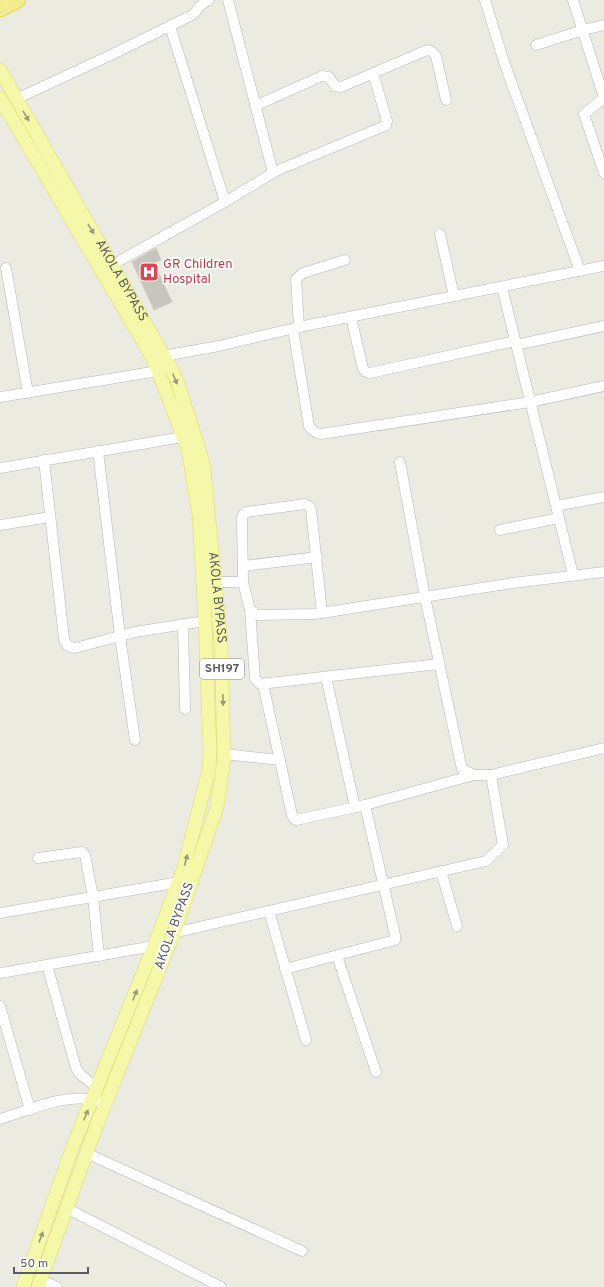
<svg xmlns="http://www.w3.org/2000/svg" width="604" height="1287" font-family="Overpass,sans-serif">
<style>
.building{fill:#c6c5be;stroke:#cfcdc0}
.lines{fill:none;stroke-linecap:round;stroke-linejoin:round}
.minor-casing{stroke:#b6b7bc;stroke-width:11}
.major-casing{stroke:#e5d960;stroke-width:14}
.highway-casing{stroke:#d9c112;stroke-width:16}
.minor{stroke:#fff;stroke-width:10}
.major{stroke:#f5f8a9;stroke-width:13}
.highway{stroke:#f3ed8f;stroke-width:15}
.oneway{fill:#979a7d}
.labels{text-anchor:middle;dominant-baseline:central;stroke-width:3.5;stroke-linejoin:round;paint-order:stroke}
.shield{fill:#fff;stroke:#8b8c90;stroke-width:1}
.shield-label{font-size:12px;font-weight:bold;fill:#595b60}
.health-label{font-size:13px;fill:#be3a42;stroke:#fff;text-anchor:start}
.street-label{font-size:13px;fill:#595b60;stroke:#fff}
</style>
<rect width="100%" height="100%" fill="#ebebe1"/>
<!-- building -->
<path class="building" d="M156,248L161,260L154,263L172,302L154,310L132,262Z"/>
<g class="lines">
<!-- minor casing -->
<g class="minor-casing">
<g id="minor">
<path d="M228,0L273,173"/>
<path d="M485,0L504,62L580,271"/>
<path d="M573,0L604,98"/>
<path d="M170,26L225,202"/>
<path d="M536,45L583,30L604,25"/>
<path d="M604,98L584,114L604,173"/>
<path d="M16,99L111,55L192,15C200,9 197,5 209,0"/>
<path d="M255,106L322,76L329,77L335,86L341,87L427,50L431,51L436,56L446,100"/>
<path d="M440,234L454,296"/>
<path d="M112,265L225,202L276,171L382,127L386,125L387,121L373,73"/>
<path d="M6,268L28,393"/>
<path d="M502,287L573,575"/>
<path d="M351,317L363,369L366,372L370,373L515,341"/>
<path d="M299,327L296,279L303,273L345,260"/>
<path d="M293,329L309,426C312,431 315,433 321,434L530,402L604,386"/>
<path d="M516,345L604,326"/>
<path d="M163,356L219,346L299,327L604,266"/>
<path d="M0,397L158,371"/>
<path d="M98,451L120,636L135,740"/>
<path d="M44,460L64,639C66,645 68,647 75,648L135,632L205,621"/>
<path d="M400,462L425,597L462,769L474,775H491L604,748"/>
<path d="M0,468L183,437"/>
<path d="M556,506L604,497"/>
<path d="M0,525L50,517"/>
<path d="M500,530L559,518"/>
<path d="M243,566L317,557"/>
<path d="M215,582H243L250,610L258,615L315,614L513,583L604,572"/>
<path d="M243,582L242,517L244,514L247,512L305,504L309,506L311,509L322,613"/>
<path d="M250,610L255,679L260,684L439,664"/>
<path d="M183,624L185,709"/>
<path d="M326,677L355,807"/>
<path d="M263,684L292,815L294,819L296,820L365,805L474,775"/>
<path d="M224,754L280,760"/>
<path d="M38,858L82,852L85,855L93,897L99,956"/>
<path d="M441,871L457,926"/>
<path d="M269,911L306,1040"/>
<path d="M0,913L179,882"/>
<path d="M173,933L486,861L503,845L491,775"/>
<path d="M337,956L376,1072"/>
<path d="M47,965L76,1068L80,1074L97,1088"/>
<path d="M285,969L395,940V935L365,805"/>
<path d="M0,973L154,946"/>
<path d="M0,1006L30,1110"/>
<path d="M0,1119C30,1110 66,1092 98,1101"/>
<path d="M86,1153L302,1251"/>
<path d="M66,1208L221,1287"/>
<path d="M40,1279L57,1287"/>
</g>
</g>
<!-- major casing -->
<g class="major-casing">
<g id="major">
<path id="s1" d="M0,70L172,370L177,381L201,456L204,469L221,644L224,758L217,807L175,930L96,1127L38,1287"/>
<path d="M0,98L147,348L155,363L188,449L199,515L205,621L210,751L209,770L183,870L158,936L73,1146L23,1287"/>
</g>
</g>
<!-- highway casing -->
<g class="highway-casing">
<path id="highway" d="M0,9L18,0"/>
</g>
<!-- minor -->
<use href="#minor" class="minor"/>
<!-- major -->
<use href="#major" class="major"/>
<!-- highway -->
<use href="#highway" class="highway"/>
</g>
<!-- one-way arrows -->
<defs><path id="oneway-solid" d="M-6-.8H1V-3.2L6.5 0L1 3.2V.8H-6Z"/></defs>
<g class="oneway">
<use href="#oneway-solid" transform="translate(26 116) rotate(60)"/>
<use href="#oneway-solid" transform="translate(91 229) rotate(59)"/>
<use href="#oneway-solid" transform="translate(175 379) rotate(67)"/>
<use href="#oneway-solid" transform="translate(223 700) rotate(88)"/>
<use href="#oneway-solid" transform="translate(186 860) rotate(-75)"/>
<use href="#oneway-solid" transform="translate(135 995) rotate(-68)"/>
<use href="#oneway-solid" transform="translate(86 1115) rotate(-68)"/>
<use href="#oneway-solid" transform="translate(41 1237) rotate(-70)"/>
</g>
<!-- icons -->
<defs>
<g id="hospital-square" transform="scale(1)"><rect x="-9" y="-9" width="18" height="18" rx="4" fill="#e0444e" stroke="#fff"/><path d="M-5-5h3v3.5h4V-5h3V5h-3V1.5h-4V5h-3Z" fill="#fff"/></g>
</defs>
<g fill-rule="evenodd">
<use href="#hospital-square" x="149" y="272"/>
</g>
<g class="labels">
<!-- shield labels -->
<rect class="shield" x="200" y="659" width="44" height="20" rx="3"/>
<g class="shield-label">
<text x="222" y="669">SH197</text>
</g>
<!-- health labels -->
<g class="health-label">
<text x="163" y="265">GR Children<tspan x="163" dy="15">Hospital</tspan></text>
</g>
<!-- street labels -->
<g class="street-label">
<text stroke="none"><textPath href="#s1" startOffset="243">AKOLA BYPASS</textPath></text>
<text stroke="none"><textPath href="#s1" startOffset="579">AKOLA BYPASS</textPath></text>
<text transform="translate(175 926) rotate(-70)">AKOLA BYPASS</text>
</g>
</g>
<!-- scale -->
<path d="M14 1267v6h74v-6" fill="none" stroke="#595b60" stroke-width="2"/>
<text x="20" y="1267" font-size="12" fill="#595b60" stroke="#ffffff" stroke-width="3" paint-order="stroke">50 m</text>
</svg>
